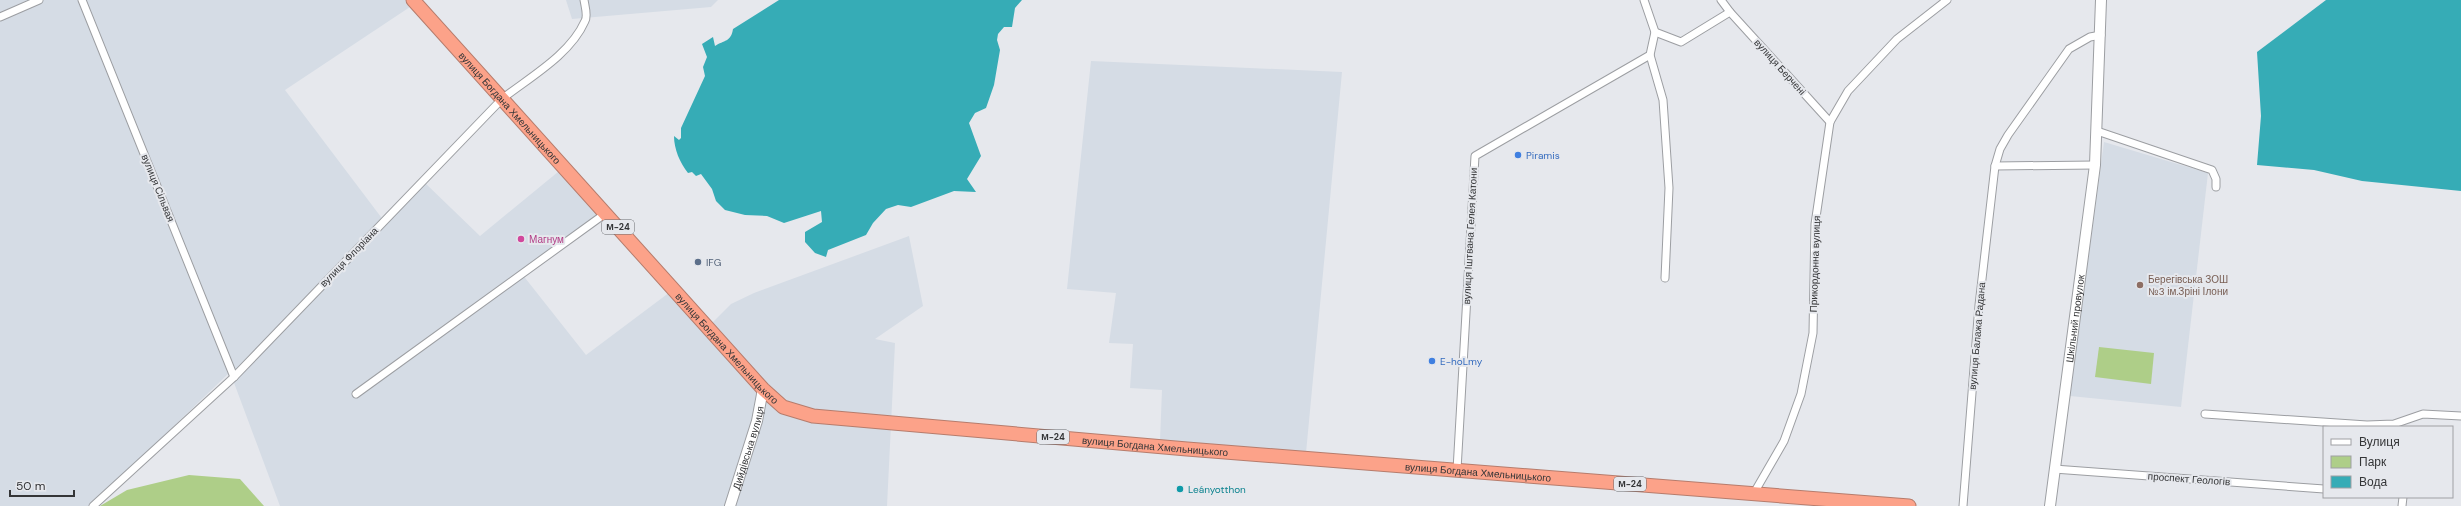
<svg xmlns="http://www.w3.org/2000/svg" width="2461" height="506" font-family="'DM Sans',sans-serif">
<style>
.built{fill:#d5dce5}
.green{fill:#aece88}
.water{fill:#36acb6}
.lines{fill:none;stroke-linecap:round;stroke-linejoin:round}
.street-casing{stroke:#9c9ea2;stroke-width:9}
.secondary-casing{stroke:#9c9ea2;stroke-width:12}
.highway-casing{stroke:#b67c6c;stroke-width:15}
.street{stroke:#fff;stroke-width:7}
.secondary{stroke:#fff;stroke-width:10}
.highway{stroke:#fca289;stroke-width:13}
.shop-dot{fill:#3f7fe0;stroke:#e6e8ed;stroke-width:1.5}
.hotel-dot{fill:#d1479c;stroke:#e6e8ed;stroke-width:1.5}
.service-dot{fill:#5c6f8a;stroke:#e6e8ed;stroke-width:1.5}
.education-dot{fill:#8d6e63;stroke:#e6e8ed;stroke-width:1.5}
.culture-dot{fill:#0f9aa8;stroke:#e6e8ed;stroke-width:1.5}
.labels{text-anchor:middle;dominant-baseline:central;stroke-width:4;stroke-linejoin:round;paint-order:stroke}
.shield{fill:#e6e8ed;stroke:#696b6e;stroke-width:1}
.shield-label{font-size:9px;font-weight:bold;fill:#343537}
.street-label{font-size:10px;fill:#343537;stroke:#e6e8ed}
.shop-label{font-size:10px;fill:#366cbe;stroke:#e6e8ed;text-anchor:start}
.hotel-label{font-size:10px;fill:#b23c85;stroke:#e6e8ed;text-anchor:start}
.service-label{font-size:10px;fill:#4e5e75;stroke:#e6e8ed;text-anchor:start}
.education-label{font-size:10px;fill:#785e54;stroke:#e6e8ed;text-anchor:start}
.culture-label{font-size:10px;fill:#0d838f;stroke:#e6e8ed;text-anchor:start}
</style>
<rect width="100%" height="100%" fill="#e6e8ed"/>
<!-- built -->
<g class="built">
<path d="M0,0H413L416,3L285,90L384,221L423,181L480,236L564,167L606,213L522,274L586,355L674,289L708,327L731,304L754,293L909,236L923,306L875,339L895,343L887,506H280L230,372L91,506H0Z"/>
<path d="M566,0H718L711,7L572,19Z"/>
<path d="M1091,61L1342,72L1306,453L1160,441L1162,390L1130,388L1133,344L1109,343L1116,293L1067,289Z"/>
<path d="M2104,142L2208,173L2181,407L2070,396Z"/>
</g>
<!-- green -->
<g class="green">
<path d="M2099,347L2154,353L2151,384L2095,377Z"/>
<path d="M189,475L240,479L264,506H100L127,490Z"/>
</g>
<!-- water -->
<g class="water">
<path d="M779,0H1022L1015,8L1012,27H1004L998,34L997,40L1000,50L994,85L986,108L975,113L969,123L981,156L967,179L976,192L954,191L911,207L898,205L886,209L873,223L866,235L828,250L826,257L815,253L805,242V232L822,222L821,211L784,223L767,216L745,215L725,210L716,201L712,189L701,174L696,176L692,172L688,173C680,163 674,149 674,136L679,140L681,138V128L705,76L703,67L707,57L702,44L713,37L715,46C724,40 731,42 733,29Z"/>
<path d="M2326,0H2461V191L2362,181L2314,170L2257,165L2261,116L2257,52Z"/>
</g>
<g class="lines">
<!-- street casing -->
<g class="street-casing">
<g id="street">
<path d="M82,0L234,377"/>
<path d="M1644,0L1655,32L1681,42L1730,12L1830,122"/>
<path d="M1721,0L1730,12"/>
<path d="M0,17L39,0"/>
<path d="M1650,55L1663,100L1669,188L1665,278"/>
<path d="M2097,131L2212,170L2216,179V187"/>
<path d="M1995,166L2095,165"/>
<path d="M356,394L606,213"/>
<path d="M2205,414L2367,425L2394,424L2423,414L2461,416"/>
<path d="M2054,469L2324,489"/>
<path d="M1457,470L1475,156L1650,55L1655,32"/>
<path d="M1754,493L1784,441L1801,394L1813,333L1815,224L1830,122L1848,91L1897,39L1947,0"/>
<path d="M93,506L234,377L502,99C530,77 570,55 585,21C588,16 585,6 584,0"/>
<path d="M1963,506L1979,305L1995,166L2000,149L2008,135L2069,49L2090,37L2101,35"/>
<path d="M2402,506L2403,497"/>
</g>
</g>
<!-- secondary casing -->
<g class="secondary-casing">
<g id="secondary">
<path id="s1" d="M730,506L757,421L763,389"/>
<path id="s2" d="M2050,506L2095,165L2101,0"/>
</g>
</g>
<!-- highway casing -->
<g class="highway-casing">
<g id="highway">
<path id="s3" d="M413,0L763,389L783,407L813,416L1187,449L1909,506"/>
</g>
</g>
<!-- street -->
<use href="#street" class="street"/>
<!-- secondary -->
<use href="#secondary" class="secondary"/>
<!-- highway -->
<use href="#highway" class="highway"/>
</g>
<!-- markers -->
<g class="shop-dot">
<circle cx="1518" cy="155" r="4"/>
<circle cx="1432" cy="361" r="4"/>
</g>
<circle class="hotel-dot" cx="521" cy="239" r="4"/>
<circle class="service-dot" cx="698" cy="262" r="4"/>
<circle class="education-dot" cx="2140" cy="285" r="4"/>
<circle class="culture-dot" cx="1180" cy="489" r="4"/>
<g class="labels">
<!-- shield labels -->
<g class="shield">
<rect x="602" y="220" width="32" height="14" rx="3"/>
<rect x="1037" y="430" width="32" height="14" rx="3"/>
<rect x="1614" y="477" width="32" height="14" rx="3"/>
</g>
<g class="shield-label">
<text x="618" y="227">М-24</text>
<text x="1053" y="437">М-24</text>
<text x="1630" y="484">М-24</text>
</g>
<!-- street labels -->
<g class="street-label">
<text transform="translate(1780 67) rotate(48)">вулиця Берчені</text>
<text stroke="none"><textPath href="#s3" startOffset="145">вулиця Богдана Хмельницького</textPath></text>
<text transform="translate(158 188) rotate(68)">вулиця Сільвая</text>
<text transform="translate(1470 236) rotate(-87)">вулиця Іштвана Гелея Катони</text>
<text transform="translate(349 257) rotate(-46)">вулиця Флоріана</text>
<text transform="translate(1815 264) rotate(-88)">Прикордонна вулиця</text>
<text stroke="none"><textPath href="#s2" startOffset="189">Шкільний провулок</textPath></text>
<text transform="translate(1977 336) rotate(-85)">вулиця Балажа Радана</text>
<text stroke="none"><textPath href="#s3" startOffset="469">вулиця Богдана Хмельницького</textPath></text>
<text stroke="none"><textPath href="#s3" startOffset="925">вулиця Богдана Хмельницького</textPath></text>
<text stroke="none"><textPath href="#s1" startOffset="61">Дийдівська вулиця</textPath></text>
<text stroke="none"><textPath href="#s3" startOffset="1249">вулиця Богдана Хмельницького</textPath></text>
<text transform="translate(2189 479) rotate(4)">проспект Геологів</text>
</g>
<!-- shop labels -->
<g class="shop-label">
<text x="1526" y="155">Piramis</text>
<text x="1440" y="361">E-hoLmy</text>
</g>
<!-- hotel labels -->
<g class="hotel-label">
<text x="529" y="239">Магнум</text>
</g>
<!-- service labels -->
<g class="service-label">
<text x="706" y="262">IFG</text>
</g>
<!-- education labels -->
<g class="education-label">
<text x="2148" y="279">Берегівська ЗОШ<tspan x="2148" dy="12">№3 ім.Зріні Ілони</tspan></text>
</g>
<!-- culture labels -->
<g class="culture-label">
<text x="1188" y="489">Leányotthon</text>
</g>
</g>
<!-- legend -->
<rect x="2323" y="426" width="130" height="72" fill="#e6e8ed" stroke="#9fa0a4"/>
<rect x="2331" y="439" width="20" height="6" fill="#ffffff" stroke="#9fa0a4"/>
<text x="2359" y="446" font-size="12" fill="#343537">Вулиця</text>
<rect x="2331" y="456" width="20" height="12" fill="#aece88" stroke="#9fa0a4"/>
<text x="2359" y="466" font-size="12" fill="#343537">Парк</text>
<rect x="2331" y="476" width="20" height="12" fill="#36acb6" stroke="#9fa0a4"/>
<text x="2359" y="486" font-size="12" fill="#343537">Вода</text>
<!-- scale -->
<path d="M10 490v6h64v-6" fill="none" stroke="#343537" stroke-width="2"/>
<text x="16" y="490" font-size="12" fill="#343537" stroke="#e6e8ed" stroke-width="3" paint-order="stroke">50 m</text>
</svg>
